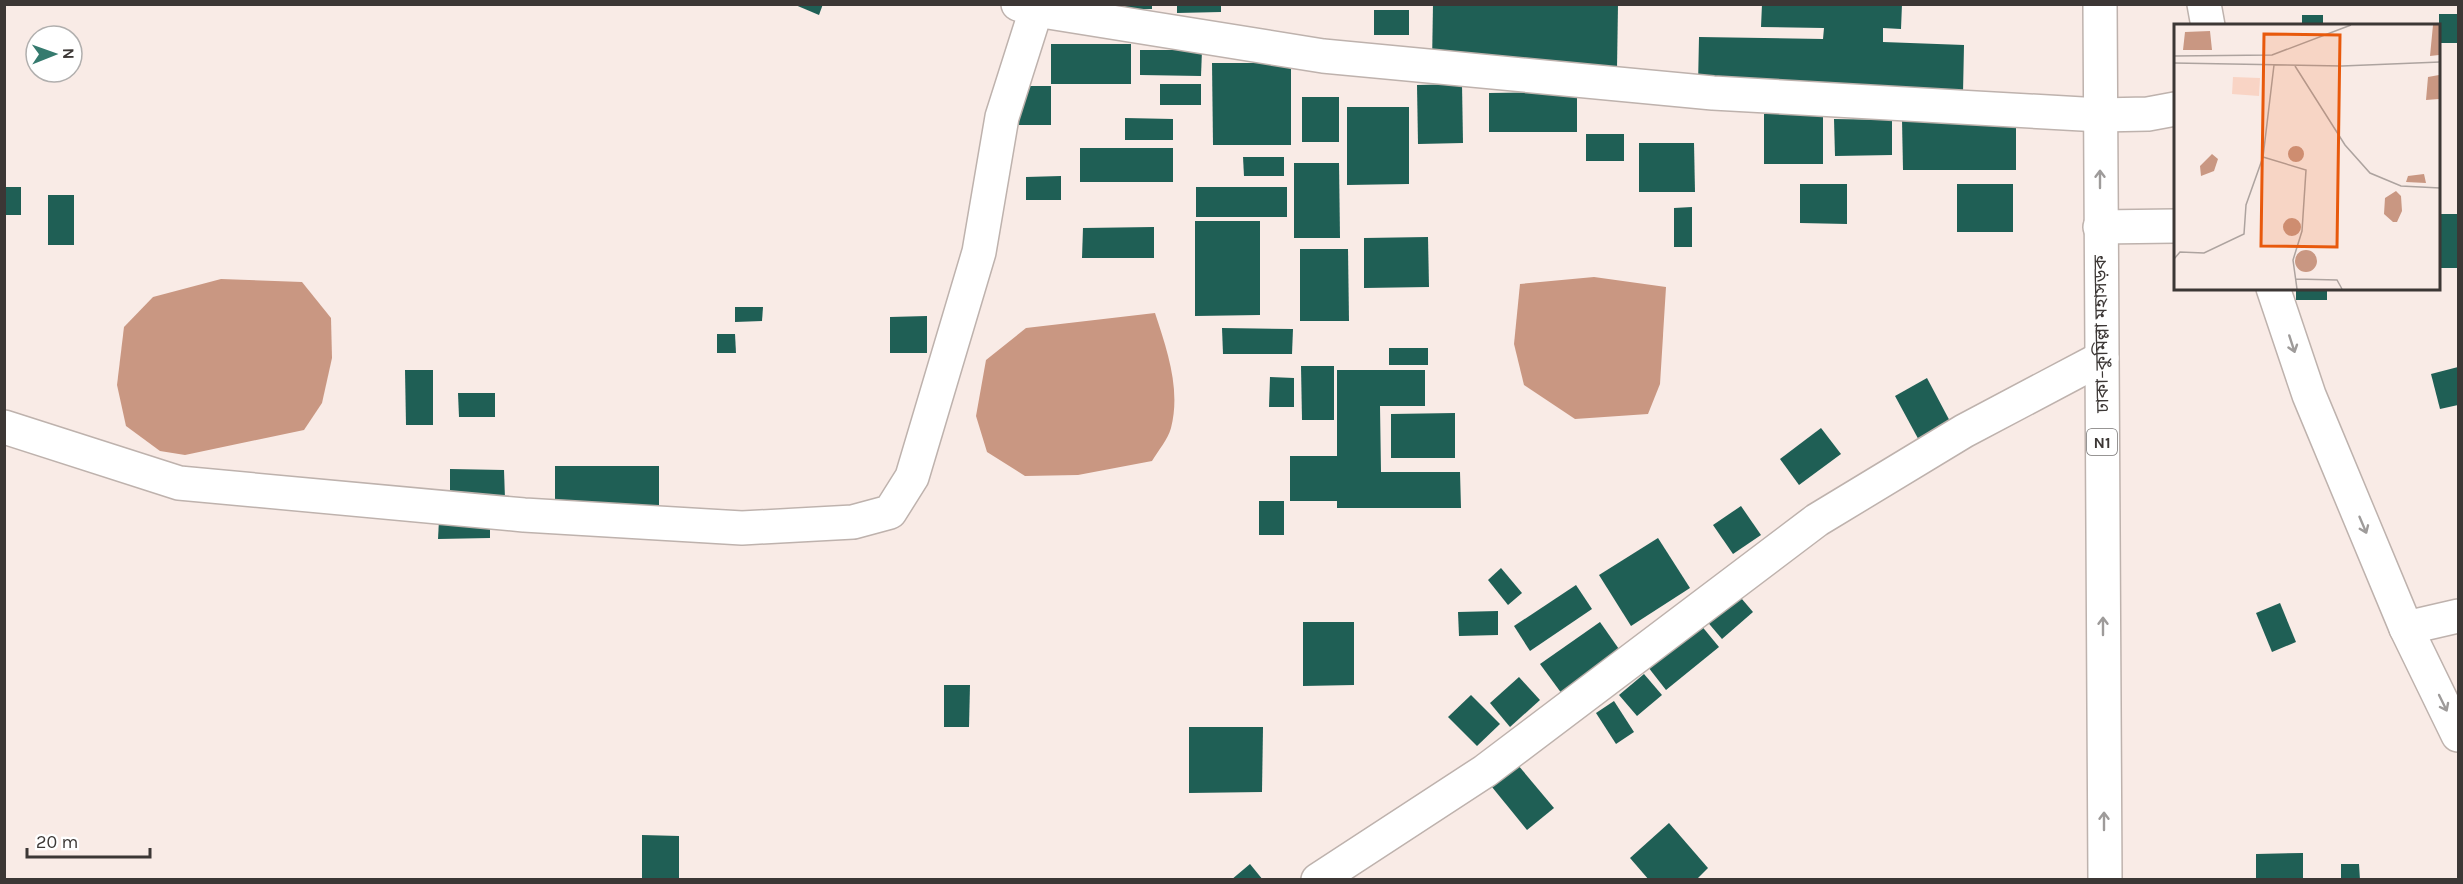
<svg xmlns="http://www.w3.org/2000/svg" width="2463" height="884" font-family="Karla,'Noto Sans Bengali',sans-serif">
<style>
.water{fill:#c99782}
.building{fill:#1f5f55}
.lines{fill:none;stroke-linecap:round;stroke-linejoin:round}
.minor-casing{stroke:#beb2ad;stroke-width:36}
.highway-casing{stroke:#beb2ad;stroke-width:36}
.minor{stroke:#fff;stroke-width:33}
.highway{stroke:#fff;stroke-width:33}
.oneway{stroke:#9e9b9a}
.labels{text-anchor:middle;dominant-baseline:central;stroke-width:6;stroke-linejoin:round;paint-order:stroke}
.shield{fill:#fff;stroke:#767372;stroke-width:1.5}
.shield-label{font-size:16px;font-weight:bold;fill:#3c3735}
.street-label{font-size:18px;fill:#3c3735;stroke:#fff}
.inset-road{fill:none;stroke:#ada39f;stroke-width:1.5}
.view{fill:#e8590c;fill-opacity:0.15;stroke:#e8590c;stroke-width:3}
.inset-edge{fill:none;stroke:#3c3735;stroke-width:3}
</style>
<rect width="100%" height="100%" fill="#f9ebe6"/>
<!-- water -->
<g class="water">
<path d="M1594,277L1666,287L1660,384L1648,414L1575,419L1524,385L1514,344L1520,284Z"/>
<path d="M221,279L302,282L331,318L332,358L322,403L304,430L185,455L160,451L126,426L117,385L124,327L153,297Z"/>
<path d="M1155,313C1167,350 1181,389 1171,428C1168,439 1158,451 1152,461L1078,475L1025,476L987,452L976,416L986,360L1026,328Z"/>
</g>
<!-- building -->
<g class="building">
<path d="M793,4H823L819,15Z"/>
<path d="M1085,4H1152V9L1085,10Z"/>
<path d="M1177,4H1221V12L1177,13Z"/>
<path d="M1433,4H1618L1617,68L1432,64Z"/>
<path d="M1762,4H1902L1901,29L1883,28V42L1964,45L1963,93L1698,86L1699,37L1823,39L1824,28L1761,27Z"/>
<rect x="1374" y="10" width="35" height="25"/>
<rect x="2439" y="14" width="19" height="29"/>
<rect x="2302" y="15" width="21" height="11"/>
<rect x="1051" y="44" width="80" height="40"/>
<path d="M1140,50H1202L1201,76L1140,75Z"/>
<path d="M1212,63H1291V145H1213Z"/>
<rect x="1160" y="84" width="41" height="21"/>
<path d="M1462,84L1463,143L1418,144L1417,85Z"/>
<path d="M1018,86H1051V125H1019Z"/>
<path d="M1577,92V132H1489V93Z"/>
<rect x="1302" y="97" width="37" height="45"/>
<path d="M1347,107H1409V184L1347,185Z"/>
<path d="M1823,113V164H1764V114Z"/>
<path d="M1125,118L1173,119V140H1125Z"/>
<path d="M1834,119L1892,120V155L1835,156Z"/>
<path d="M1902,120H2016V170H1903Z"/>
<rect x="1586" y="134" width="38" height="27"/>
<path d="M1639,143H1694L1695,192H1639Z"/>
<rect x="1080" y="148" width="93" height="34"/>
<path d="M1243,157H1284V176H1244Z"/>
<path d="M1294,163H1339L1340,238H1294Z"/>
<path d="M1061,176V200H1026V177Z"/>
<path d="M1800,184H1847V224L1800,223Z"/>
<rect x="1957" y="184" width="56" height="48"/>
<rect x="4" y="187" width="17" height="28"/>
<rect x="1196" y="187" width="91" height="30"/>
<rect x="48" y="195" width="26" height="50"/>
<path d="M1692,207V247H1674V208Z"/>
<path d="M2438,214H2457L2458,268H2438Z"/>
<path d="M1195,221H1260V315L1195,316Z"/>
<path d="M1154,227V258H1082L1083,228Z"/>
<path d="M1428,237L1429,287L1364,288V238Z"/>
<path d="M1300,249H1348L1349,321H1300Z"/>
<rect x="2296" y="288" width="31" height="12"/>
<path d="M735,307H763L762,321L735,322Z"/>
<path d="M927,316V353H890V317Z"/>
<path d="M1222,328L1293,329L1292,354H1223Z"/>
<path d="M717,334H735L736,353H717Z"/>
<rect x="1389" y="348" width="39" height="17"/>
<path d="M1301,366H1334V420H1302Z"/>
<path d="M2458,367V405L2440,409L2431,374Z"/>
<path d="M405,370H433V425H406Z"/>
<path d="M1337,370H1425V406H1380L1381,472H1460L1461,508H1337V501H1290V456H1337Z"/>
<path d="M1270,377L1294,378V407H1269Z"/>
<path d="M1927,378L1953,427L1921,444L1895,396Z"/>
<path d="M458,393H495V417H459Z"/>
<path d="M1455,413V458H1391V414Z"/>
<path d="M1821,428L1841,454L1799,485L1780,459Z"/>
<rect x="555" y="466" width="104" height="47"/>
<path d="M450,469L504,470L505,499L450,498Z"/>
<rect x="1259" y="501" width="25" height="34"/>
<path d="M1741,506L1761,535L1733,554L1713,525Z"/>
<path d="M439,520H490V538L438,539Z"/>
<path d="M1658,538L1690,588L1631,626L1599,575Z"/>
<path d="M1501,568L1522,593L1508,605L1488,580Z"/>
<path d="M1576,585L1592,609L1530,651L1514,626Z"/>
<path d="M1736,592L1753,612L1722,639L1705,619Z"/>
<path d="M2280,603L2296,642L2272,652L2256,613Z"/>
<path d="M1498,611V635L1459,636L1458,612Z"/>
<path d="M1303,622H1354V685L1303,686Z"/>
<path d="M1600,622L1621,652L1562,694L1540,664Z"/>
<path d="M1700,624L1719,647L1666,690L1648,667Z"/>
<path d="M1644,674L1662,695L1637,716L1619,695Z"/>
<path d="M1519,677L1540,700L1510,727L1490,703Z"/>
<path d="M944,685H970L969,727H944Z"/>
<path d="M1471,695L1500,724L1477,746L1448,717Z"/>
<path d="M1614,701L1634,732L1616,744L1596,713Z"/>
<path d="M1189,727H1263L1262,792L1189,793Z"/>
<path d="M1518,765L1554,808L1527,830L1492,787Z"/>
<path d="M1669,823L1708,868L1696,880H1649L1630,858Z"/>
<path d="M642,835L679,836V880H642Z"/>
<path d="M2303,853V880H2256V854Z"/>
<path d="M1250,864L1263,880H1231Z"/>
<path d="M2341,864H2359L2360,880H2341Z"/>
</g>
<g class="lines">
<!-- minor casing -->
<g class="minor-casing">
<g id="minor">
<path d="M1018,4L1036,10L1323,56L1713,93L2100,115"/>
<path d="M4,427L179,483L524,515L742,528L853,522L890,512L912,477L979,252L1002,117L1036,10"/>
<path d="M2406,628L2458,616"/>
<path d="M1318,880L1485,771L1817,520L1964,431L2102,358"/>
</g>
</g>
<!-- highway casing -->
<g class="highway-casing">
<g id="highway">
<path d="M2100,4L2105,880"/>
<path d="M2204,4L2208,26"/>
<path d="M2100,115L2148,114L2175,109"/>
<path d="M2100,227L2175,226"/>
<path d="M2273,288L2309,395L2406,628L2458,735"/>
</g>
</g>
<!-- minor -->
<use href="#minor" class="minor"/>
<!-- highway -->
<use href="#highway" class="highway"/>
</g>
<!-- one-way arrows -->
<defs><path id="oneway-shaft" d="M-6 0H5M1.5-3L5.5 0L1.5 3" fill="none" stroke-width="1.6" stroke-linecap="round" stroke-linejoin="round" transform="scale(1.5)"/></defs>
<g class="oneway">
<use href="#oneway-shaft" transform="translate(2100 179) rotate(-90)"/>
<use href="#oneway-shaft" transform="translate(2292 344) rotate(72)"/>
<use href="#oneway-shaft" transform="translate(2363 525) rotate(67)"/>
<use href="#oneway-shaft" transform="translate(2103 626) rotate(-90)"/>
<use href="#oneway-shaft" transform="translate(2443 703) rotate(64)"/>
<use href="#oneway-shaft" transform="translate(2104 821) rotate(-90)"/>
</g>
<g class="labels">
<!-- shield labels -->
<rect class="shield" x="2087" y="429" width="30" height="26" rx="4.5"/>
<g class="shield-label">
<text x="2102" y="442">N1</text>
</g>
<!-- street labels -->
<g class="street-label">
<text transform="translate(2101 334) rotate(-91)">ঢাকা–কুমিল্লা মহাসড়ক</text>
</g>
</g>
<!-- overview -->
<g transform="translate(2174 24)">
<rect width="266" height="266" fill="#f9ebe6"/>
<path d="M59,53L86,54L85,72L58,70Z" fill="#f9d4c5"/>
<path d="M259,1H265V31L256,32ZM36,7L38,26H9L11,8ZM265,51V75L252,76L254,53ZM114 130a8 8 0 1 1 16 0a8 8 0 1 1-16 0ZM38,130L44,135L40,147L27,152L26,142ZM250,150L252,159L232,158L234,152ZM222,167L227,172L228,187L223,198H219L210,190L211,174ZM109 203a9 9 0 1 1 18 0a9 9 0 1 1-18 0ZM121 237a11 11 0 1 1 22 0a11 11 0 1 1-22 0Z" fill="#c99782"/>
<path class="inset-road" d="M0,32L98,31L177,1M0,39L168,42L266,38M121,42L171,121L196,149L227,162L266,164M89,133L132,146L128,207L119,236L123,265M0,235L6,228L30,229L70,210L72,181L89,133L100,41M122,255L163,256L168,265"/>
<path class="view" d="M90,10L166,11L163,223L87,222Z"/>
<rect width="266" height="266" class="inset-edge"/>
</g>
<!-- border -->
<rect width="2463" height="884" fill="none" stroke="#3c3735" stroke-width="12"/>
<!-- north arrow -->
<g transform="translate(54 54) rotate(89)"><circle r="28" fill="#ffffff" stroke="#b1afae" stroke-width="1.5"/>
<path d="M0-4.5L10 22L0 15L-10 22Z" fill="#357a6e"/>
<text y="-9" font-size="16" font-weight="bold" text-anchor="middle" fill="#3c3735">N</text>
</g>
<!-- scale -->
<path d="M27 848v9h123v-9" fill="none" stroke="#3c3735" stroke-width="3"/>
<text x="36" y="848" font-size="18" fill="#3c3735" stroke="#ffffff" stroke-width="4.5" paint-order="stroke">20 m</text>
</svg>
